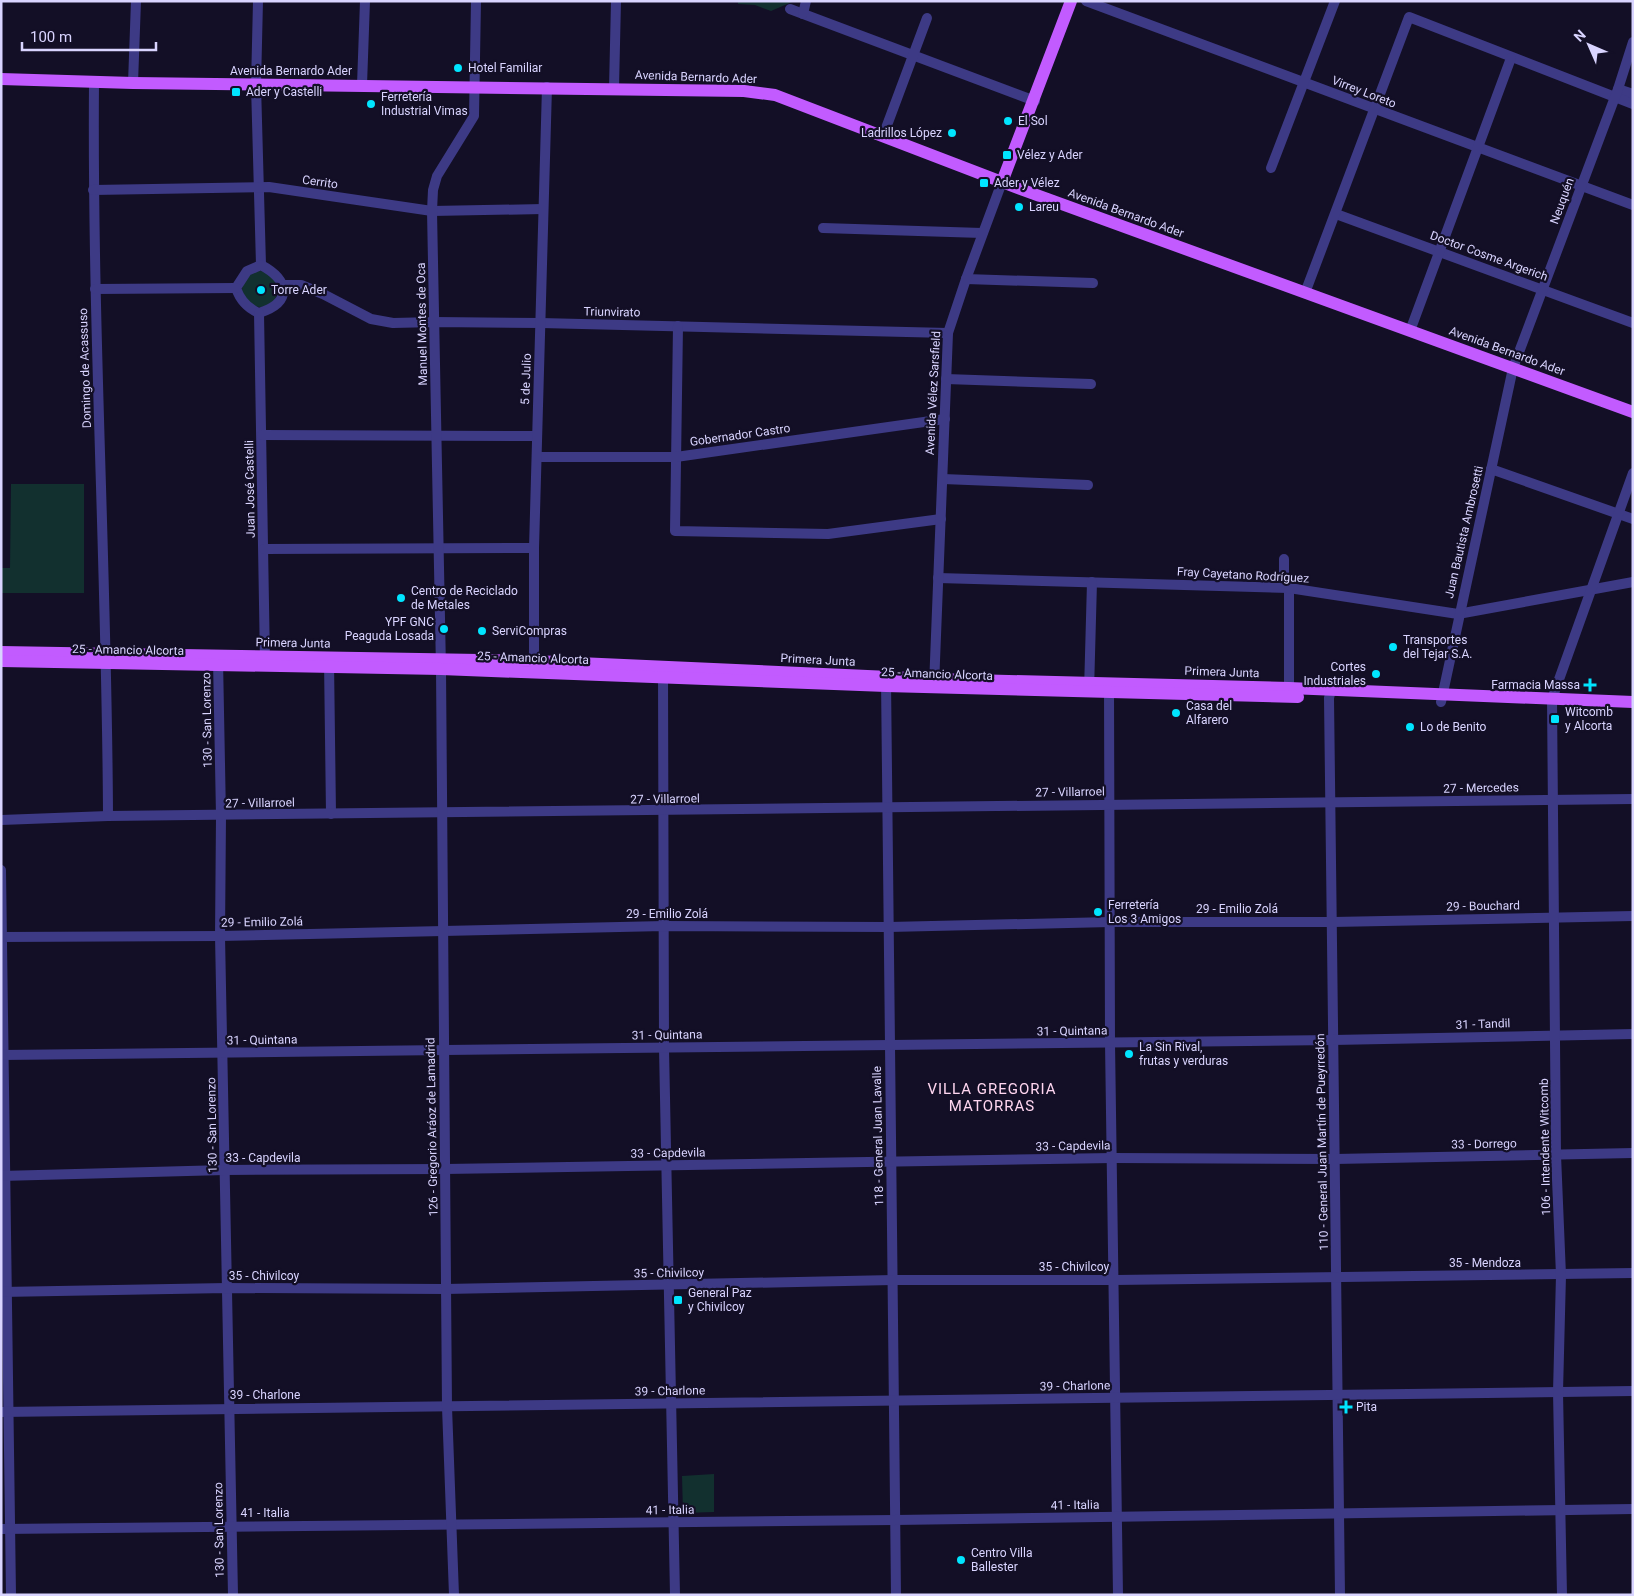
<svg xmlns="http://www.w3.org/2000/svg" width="1634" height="1596" font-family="Roboto,sans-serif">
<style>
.green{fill:#12302f}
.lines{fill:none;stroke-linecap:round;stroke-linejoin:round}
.minor{stroke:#3d3a85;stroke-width:10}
.major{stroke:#c25bff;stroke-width:12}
.poi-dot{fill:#00e5ff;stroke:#130f26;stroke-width:2}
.labels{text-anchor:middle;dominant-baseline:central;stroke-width:4.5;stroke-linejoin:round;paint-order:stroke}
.poi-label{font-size:12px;fill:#d9d4ff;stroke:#130f26;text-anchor:start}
.street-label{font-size:12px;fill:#d9d4ff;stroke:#130f26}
.quarter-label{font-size:15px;letter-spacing:1px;fill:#ffd6f0;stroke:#130f26}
</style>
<rect width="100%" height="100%" fill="#130f26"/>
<!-- green -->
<g class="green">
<path d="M738,1H790L792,2L771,11L755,5L738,4Z"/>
<circle cx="260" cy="289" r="18"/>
<path d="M11,484H84V593H1V568H10Z"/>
<path d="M714,1474V1512L683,1513L682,1476Z"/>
</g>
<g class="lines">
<!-- minor -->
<g class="minor">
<path d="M258,1L256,85L261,265"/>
<path d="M1086,1L1633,205"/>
<path d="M790,9L1035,101"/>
<path d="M803,14L806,1"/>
<path d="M94,82C92,327 107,571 108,816"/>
<path d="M133,83L136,1"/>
<path d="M362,85L365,1"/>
<path d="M614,88L616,1"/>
<path d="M1618,89L1633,94"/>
<path d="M883,136L927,18"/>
<path d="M1271,168L1335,1"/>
<path d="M93,190L269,187L432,211L543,209"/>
<path d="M1336,214L1633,323"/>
<path d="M823,228L982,233"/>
<path d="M261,265C289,280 293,302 259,313C247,308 240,300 236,288L247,271Z"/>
<path d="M966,279L1093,283"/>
<path d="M284,285H301L323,294L371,319L393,323L435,322L541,323L948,333"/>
<path d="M95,289L236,288"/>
<path d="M1305,293L1409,17L1633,104"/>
<path d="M259,313L265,662"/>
<path d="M678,326L675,531L828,534L941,519"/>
<path d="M1410,331L1511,58"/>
<path d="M946,379L1091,384"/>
<path d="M262,435L537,436"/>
<path d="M537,457H676L945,419"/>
<path d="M1491,469L1633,519"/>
<path d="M943,479L1088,485"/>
<path d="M264,549L534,548"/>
<path d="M1284,559V580L1289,588V696"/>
<path d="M938,578L1289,588L1458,614L1633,582"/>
<path d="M218,659L221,816L220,936L233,1595"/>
<path d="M329,661L331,814"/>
<path d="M534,666V548L547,87"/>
<path d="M663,671L664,1048L675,1595"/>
<path d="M886,680L896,1595"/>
<path d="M934,686L948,333L966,279L1002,182"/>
<path d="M1109,686L1110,1043L1118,1595"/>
<path d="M1331,690L1329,698L1340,1595"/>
<path d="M1089,691L1092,582"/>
<path d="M1441,702L1513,368L1618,89L1633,42"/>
<path d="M1,820L108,816L1633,799"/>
<path d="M1,870L11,1595"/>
<path d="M1,937L220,936L664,926L889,927L1111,922H1333L1633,916"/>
<path d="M1,1055L1333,1040L1633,1034"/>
<path d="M1,1176L225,1170L445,1169L1113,1158L1335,1159L1633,1153"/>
<path d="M1,1292L227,1288L445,1289L893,1280H1115L1633,1273"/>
<path d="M1,1412L1633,1391"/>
<path d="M1,1529L895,1520L1633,1509"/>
<path d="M454,1595L447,1407L441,669L432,211L433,190L437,176L474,116L476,1"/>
<path d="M1562,1595L1558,1392L1561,1275L1556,1155L1552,699L1633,473"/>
</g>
<!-- major -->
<g class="major">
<path d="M1,79L133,83L744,91L775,95L1023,190L1633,412"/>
<path d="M1002,182L1071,1"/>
<path d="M1,652L534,661L934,679L1289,688L1633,702"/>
<path d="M1,661L441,669L886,686L1298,697"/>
</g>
</g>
<!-- markers -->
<g class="poi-dot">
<circle cx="458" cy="68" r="5"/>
<rect x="231" y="87" width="10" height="10" rx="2.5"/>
<circle cx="371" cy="104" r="5"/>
<circle cx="1008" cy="121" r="5"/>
<circle cx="952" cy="133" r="5"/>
<rect x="1002" y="150" width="10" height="10" rx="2.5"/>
<rect x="979" y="178" width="10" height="10" rx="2.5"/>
<circle cx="1019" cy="207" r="5"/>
<circle cx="261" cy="290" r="5"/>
<circle cx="401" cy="598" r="5"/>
<circle cx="444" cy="629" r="5"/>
<circle cx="482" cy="631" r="5"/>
<circle cx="1393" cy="647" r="5"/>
<circle cx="1376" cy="674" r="5"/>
<path d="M1587.5 677.5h5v5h5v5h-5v5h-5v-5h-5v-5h5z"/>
<circle cx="1176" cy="713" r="5"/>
<rect x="1550" y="714" width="10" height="10" rx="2.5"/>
<circle cx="1410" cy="727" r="5"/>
<circle cx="1098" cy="912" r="5"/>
<circle cx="1129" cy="1054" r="5"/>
<rect x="673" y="1295" width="10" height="10" rx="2.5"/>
<path d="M1343.5 1399.5h5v5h5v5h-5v5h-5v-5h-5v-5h5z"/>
<circle cx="961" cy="1560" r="5"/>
</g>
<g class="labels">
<!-- poi labels -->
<g class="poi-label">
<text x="468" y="68">Hotel Familiar</text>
<text x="246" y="92">Ader y Castelli</text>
<text x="381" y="97">Ferretería<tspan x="381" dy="14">Industrial Vimas</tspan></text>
<text x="1018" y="121">El Sol</text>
<text x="942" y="133" text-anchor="end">Ladrillos López</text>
<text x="1017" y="155">Vélez y Ader</text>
<text x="994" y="183">Ader y Vélez</text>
<text x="1029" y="207">Lareu</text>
<text x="271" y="290">Torre Ader</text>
<text x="411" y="591">Centro de Reciclado<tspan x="411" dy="14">de Metales</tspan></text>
<text x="434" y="622" text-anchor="end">YPF GNC<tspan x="434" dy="14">Peaguda Losada</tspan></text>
<text x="492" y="631">ServiCompras</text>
<text x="1403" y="640">Transportes<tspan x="1403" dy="14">del Tejar S.A.</tspan></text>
<text x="1366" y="667" text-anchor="end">Cortes<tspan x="1366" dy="14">Industriales</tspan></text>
<text x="1580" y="685" text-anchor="end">Farmacia Massa</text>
<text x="1186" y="706">Casa del<tspan x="1186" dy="14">Alfarero</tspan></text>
<text x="1565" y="712">Witcomb<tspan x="1565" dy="14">y Alcorta</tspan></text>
<text x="1420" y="727">Lo de Benito</text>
<text x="1108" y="905">Ferretería<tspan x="1108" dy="14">Los 3 Amigos</tspan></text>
<text x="1139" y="1047">La Sin Rival,<tspan x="1139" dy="14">frutas y verduras</tspan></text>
<text x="688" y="1293">General Paz<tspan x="688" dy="14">y Chivilcoy</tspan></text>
<text x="1356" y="1407">Pita</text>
<text x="971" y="1553">Centro Villa<tspan x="971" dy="14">Ballester</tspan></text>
</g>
<!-- street labels -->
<g class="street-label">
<text x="291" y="71">Avenida Bernardo Ader</text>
<text transform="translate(696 77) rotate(2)">Avenida Bernardo Ader</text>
<text transform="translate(1364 92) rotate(21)">Virrey Loreto</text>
<text transform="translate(320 182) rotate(8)">Cerrito</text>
<text transform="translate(1562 201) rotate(-70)">Neuquén</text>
<text transform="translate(1126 213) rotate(20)">Avenida Bernardo Ader</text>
<text transform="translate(1489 256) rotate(20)">Doctor Cosme Argerich</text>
<text transform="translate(612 312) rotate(1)">Triunvirato</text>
<text transform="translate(422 324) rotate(-91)">Manuel Montes de Oca</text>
<text transform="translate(1507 351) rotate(20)">Avenida Bernardo Ader</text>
<text transform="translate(85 368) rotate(-92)">Domingo de Acassuso</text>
<text transform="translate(526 379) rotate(-88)">5 de Julio</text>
<text transform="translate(933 393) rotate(-87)">Avenida Vélez Sarsfield</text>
<text transform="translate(740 435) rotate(-8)">Gobernador Castro</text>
<text transform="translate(250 489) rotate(-91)">Juan José Castelli</text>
<text transform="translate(1464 532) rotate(-77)">Juan Bautista Ambrosetti</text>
<text transform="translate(1243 575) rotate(3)">Fray Cayetano Rodríguez</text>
<text transform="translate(293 643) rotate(1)">Primera Junta</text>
<text transform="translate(128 650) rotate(1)">25 - Amancio Alcorta</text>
<text transform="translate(533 658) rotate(2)">25 - Amancio Alcorta</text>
<text transform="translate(818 660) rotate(3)">Primera Junta</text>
<text transform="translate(1222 672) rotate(2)">Primera Junta</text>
<text transform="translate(937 674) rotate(2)">25 - Amancio Alcorta</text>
<text transform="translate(207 720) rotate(-91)">130 - San Lorenzo</text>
<text transform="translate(1481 788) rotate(-1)">27 - Mercedes</text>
<text transform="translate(1070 792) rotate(-1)">27 - Villarroel</text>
<text transform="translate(665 799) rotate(-1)">27 - Villarroel</text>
<text transform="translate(260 803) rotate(-1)">27 - Villarroel</text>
<text transform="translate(1483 906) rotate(-1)">29 - Bouchard</text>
<text x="1237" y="909">29 - Emilio Zolá</text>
<text x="667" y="914">29 - Emilio Zolá</text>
<text transform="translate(262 922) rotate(-1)">29 - Emilio Zolá</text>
<text transform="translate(1483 1024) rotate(-2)">31 - Tandil</text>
<text transform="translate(1072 1031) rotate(-1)">31 - Quintana</text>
<text transform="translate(667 1035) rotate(-1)">31 - Quintana</text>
<text transform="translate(262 1040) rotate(-1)">31 - Quintana</text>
<text transform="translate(212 1125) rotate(-91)">130 - San Lorenzo</text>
<text transform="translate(432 1127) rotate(-91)">126 - Gregorio Aráoz de Lamadrid</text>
<text transform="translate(878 1136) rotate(-91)">118 - General Juan Lavalle</text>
<text transform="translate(1322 1142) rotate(-91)">110 - General Juan Martín de Pueyrredón</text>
<text transform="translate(1484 1144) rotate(-1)">33 - Dorrego</text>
<text transform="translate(1073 1146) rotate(-1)">33 - Capdevila</text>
<text transform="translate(1545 1147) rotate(-91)">106 - Intendente Witcomb</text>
<text transform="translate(668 1153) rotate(-1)">33 - Capdevila</text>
<text x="263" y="1158">33 - Capdevila</text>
<text x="1485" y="1263">35 - Mendoza</text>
<text x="1074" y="1267">35 - Chivilcoy</text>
<text transform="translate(669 1273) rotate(-1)">35 - Chivilcoy</text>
<text x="264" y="1276">35 - Chivilcoy</text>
<text transform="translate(1075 1386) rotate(-1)">39 - Charlone</text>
<text transform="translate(670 1391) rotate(-1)">39 - Charlone</text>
<text x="265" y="1395">39 - Charlone</text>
<text transform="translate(1075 1505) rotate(-1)">41 - Italia</text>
<text transform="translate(670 1510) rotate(-1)">41 - Italia</text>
<text x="265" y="1513">41 - Italia</text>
<text transform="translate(219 1530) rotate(-91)">130 - San Lorenzo</text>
</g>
<!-- quarter labels -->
<g class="quarter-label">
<text x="992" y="1089">VILLA GREGORIA<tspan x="992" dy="17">MATORRAS</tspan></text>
</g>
</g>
<!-- border -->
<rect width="1634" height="1596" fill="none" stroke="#d9d4ff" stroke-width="5"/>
<!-- north arrow -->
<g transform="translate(1589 45) rotate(315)" stroke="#130f26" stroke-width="4" paint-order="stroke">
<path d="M0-4L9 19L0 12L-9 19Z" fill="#d9d4ff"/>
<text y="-8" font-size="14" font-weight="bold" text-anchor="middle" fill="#d9d4ff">N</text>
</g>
<!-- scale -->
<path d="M22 42v8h134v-8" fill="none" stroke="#d9d4ff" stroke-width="2.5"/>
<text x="30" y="42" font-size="15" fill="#d9d4ff" stroke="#130f26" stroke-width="4" paint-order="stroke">100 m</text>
</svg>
